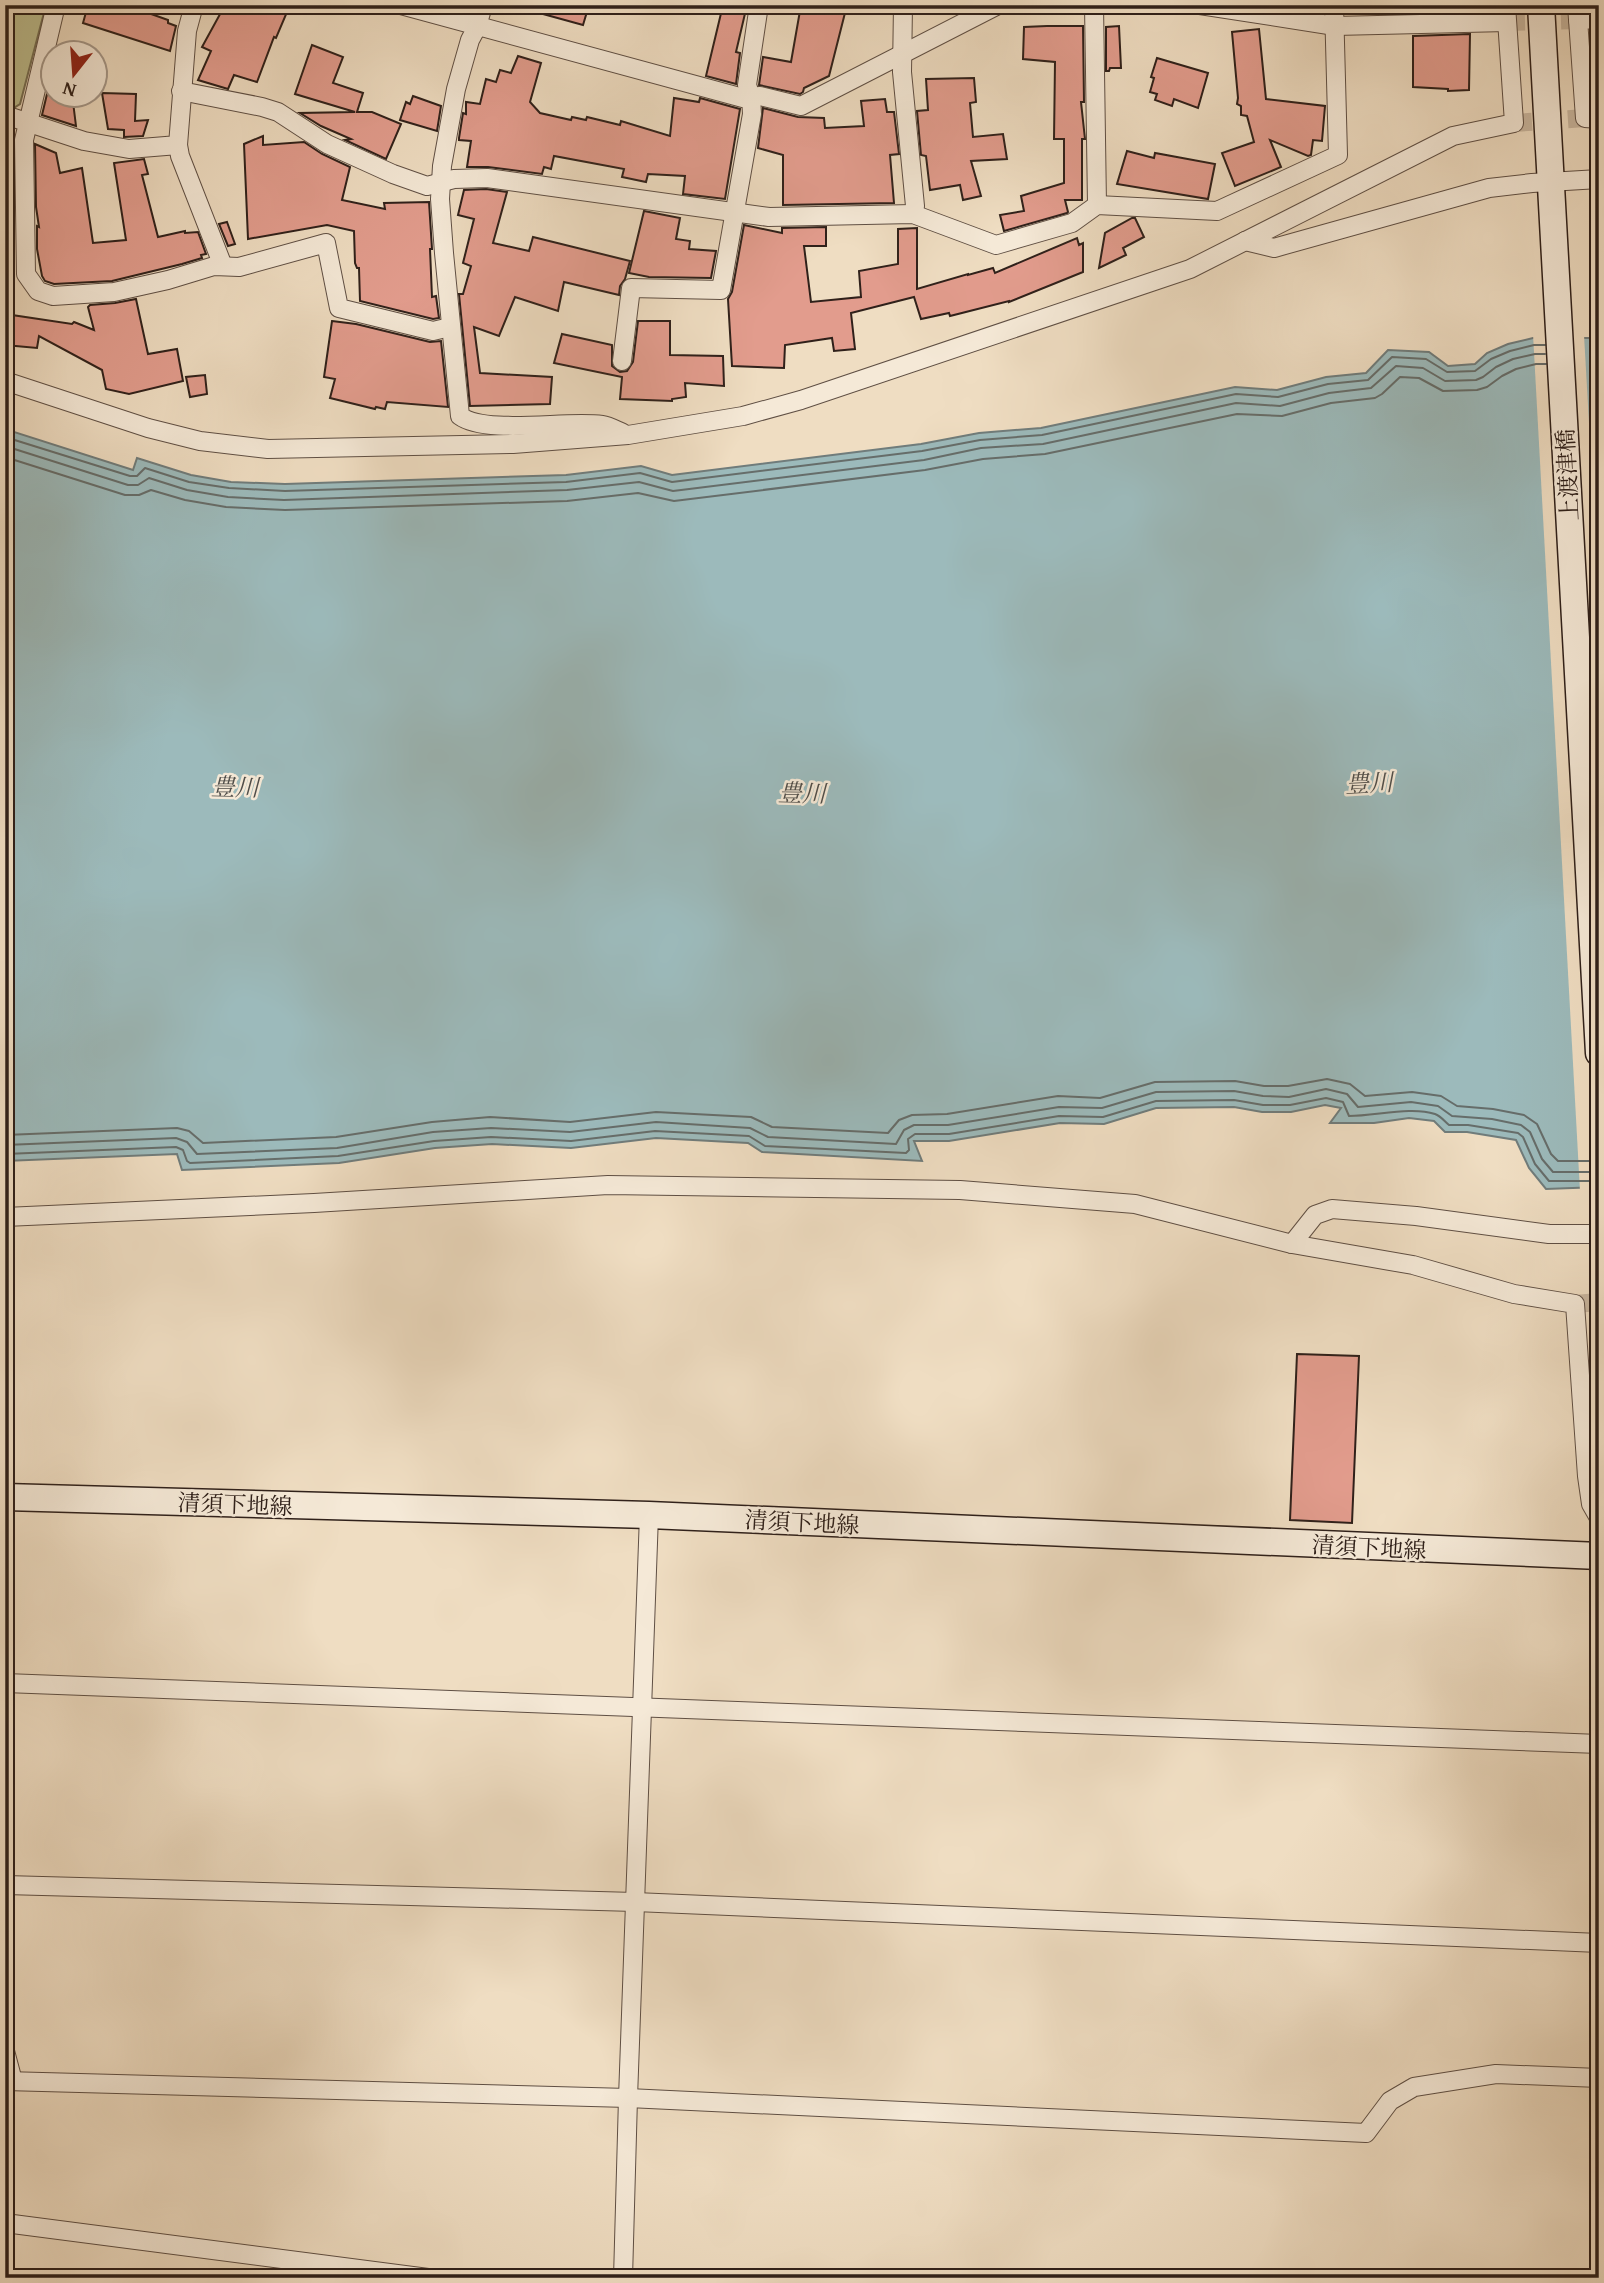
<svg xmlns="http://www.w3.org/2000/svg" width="1604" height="2283" font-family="'Gentium Book Plus','Noto Serif JP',serif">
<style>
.green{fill:#bebf90;stroke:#767055;stroke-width:2}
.water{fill:#9cbabb;stroke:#707c7b;stroke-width:2}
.pier{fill:#efddc2}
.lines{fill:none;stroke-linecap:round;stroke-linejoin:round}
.shore{stroke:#666d6a;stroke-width:2}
.building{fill:#e29c8d;stroke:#2f201a;stroke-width:2}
.street-tunnel{stroke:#c9b7a0;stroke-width:18;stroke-dasharray:18 9;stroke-linecap:butt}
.street-casing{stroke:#5f4f44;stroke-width:20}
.secondary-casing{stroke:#2f201a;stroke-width:29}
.street{stroke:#f5e9d7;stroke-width:18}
.secondary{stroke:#f5e9d7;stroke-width:26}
.labels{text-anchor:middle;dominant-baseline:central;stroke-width:5;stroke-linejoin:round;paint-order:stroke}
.street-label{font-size:23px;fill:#2f201a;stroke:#f5e9d7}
.water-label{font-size:24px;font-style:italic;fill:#504e4a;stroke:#f5e9d7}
</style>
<rect width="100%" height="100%" fill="#efddc2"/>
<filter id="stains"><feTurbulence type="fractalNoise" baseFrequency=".00286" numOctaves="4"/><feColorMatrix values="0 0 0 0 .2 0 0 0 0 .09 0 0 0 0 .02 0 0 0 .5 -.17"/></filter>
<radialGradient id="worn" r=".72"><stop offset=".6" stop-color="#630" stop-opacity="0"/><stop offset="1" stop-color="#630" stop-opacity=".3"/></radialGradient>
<!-- green -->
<path class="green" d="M5,5H46L20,104L12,109L5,106Z"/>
<!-- water -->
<path class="water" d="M1533,338H1589L1599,343V1187L1546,1189L1529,1168L1516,1140L1467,1132H1445L1434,1121L1409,1118L1374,1123H1330L1341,1108L1325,1105L1291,1112H1262L1234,1107L1156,1108L1104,1124L1060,1123L949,1141H914L922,1161L762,1152L748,1143L656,1138L571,1148L492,1144L435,1148L339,1163L182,1170L177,1154L5,1161V429L133,470L137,458L191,475L231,482L285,484L566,475L641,466L672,475L921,444L979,433L1041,428L1235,387L1277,390L1326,377L1366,373L1388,350L1429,352L1448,366L1475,364L1487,353L1508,344Z"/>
<!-- pier -->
<path class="pier" d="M1533,334L1584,335L1599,598V1191H1580Z"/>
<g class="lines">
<!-- shore -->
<g class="shore">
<path d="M5,437L130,476H137L145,468L189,482L229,488L285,491L566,482L640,473L672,482L922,451L980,440L1042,435L1236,394L1278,397L1328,384L1368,380L1392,357L1426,359L1447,372L1475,371L1491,359L1510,351L1534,345H1545"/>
<path d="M5,446L128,485H138L149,478L187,490L228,497L284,500L567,490L639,482L673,491L924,460L981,448L1043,444L1236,403L1280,406L1329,393L1371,388L1396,366L1423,368L1445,381L1476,380L1483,377L1496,367L1513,359L1535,354H1545"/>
<path d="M5,457L125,495H139L151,490L185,500L226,507L285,510L567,501L638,493L674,501L925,470L983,459L1045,454L1237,414L1282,416L1331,403L1375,398L1382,394L1400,377L1419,378L1443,391L1477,390L1487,387L1502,376L1516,369L1536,364H1546"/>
<path d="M5,1135L177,1128L189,1131L203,1143L336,1137L432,1122L490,1117L570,1122L656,1112L751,1117L772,1127L888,1133L899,1120L912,1115L947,1114L1058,1096L1100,1098L1155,1082L1235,1081L1264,1086H1288L1327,1079L1350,1084L1365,1096L1412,1092L1441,1096L1457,1106L1493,1109L1524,1115L1537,1124L1551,1154L1558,1161H1599"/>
<path d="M5,1145L176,1138L187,1142L197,1154L337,1148L433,1132L491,1128L570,1132L656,1122L750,1128L768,1137L896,1144L904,1130L914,1125H948L1059,1107L1102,1108L1156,1092L1234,1091L1263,1096L1289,1097L1326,1089L1347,1094L1358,1107L1411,1102L1438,1106L1452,1116L1492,1119L1521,1125L1530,1132L1542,1159L1553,1172H1599"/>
<path d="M5,1154L176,1147L183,1150L187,1161L190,1163L338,1156L434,1141L491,1137L571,1141L655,1131L749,1136L765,1146L906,1153L909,1150L908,1139L915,1134H949L1059,1116L1103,1117L1156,1101L1234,1100L1263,1105H1290L1326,1098L1343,1102L1349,1116C1376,1116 1411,1106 1435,1114C1441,1116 1445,1122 1449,1125H1468L1518,1133L1523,1137L1535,1164L1549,1181H1599"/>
</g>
</g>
<!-- building -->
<g class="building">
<path d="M88,5H126L168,20V23L176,26L170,51L83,23Z"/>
<path d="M225,5H290L276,38L274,37L257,82L234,75L228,89L198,80L211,51L202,47Z"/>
<path d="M533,5H589L583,25L532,11Z"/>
<path d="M723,5H747L736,52L740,53L736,84L706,76Z"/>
<path d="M801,5H847L829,76L804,88L803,92L800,94L759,85L763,57L791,62Z"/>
<path d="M1412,5H1470V11L1413,13Z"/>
<path d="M1047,26H1083L1084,102H1081L1085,139H1082V200H1065L1068,212L1067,213L1004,231L1000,215L1024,211L1021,196L1064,183V139H1054L1055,62L1023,59L1024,27Z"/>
<path d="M1119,26L1121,68H1110L1109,71H1106V27Z"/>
<path d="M1259,29L1266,99L1325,106L1322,141L1313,140L1311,155L1308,156L1270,140L1281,167L1235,186L1222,153L1254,142L1247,116L1241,115V106L1237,104L1238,98L1232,32Z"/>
<path d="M1470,34L1469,90L1448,91V89L1413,87V36Z"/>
<path d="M312,45L343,57L333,83L363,93L357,112H372L401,124L386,159L345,140L351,139L321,126L300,113L355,112L295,94Z"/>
<path d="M518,56L541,63L530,102L540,113L571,120L572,117L586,120L587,117L620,125L621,121L670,136L674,98L699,102L700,98L740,109L725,199L683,194L685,176L648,174L646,182L622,177L624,169L554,156L551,169L544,167L542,174L488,167H467L471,141L459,140V138L463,113L466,114V102L480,104L486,79L496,82L500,70L511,73Z"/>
<path d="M1157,58L1208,73L1198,108L1174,99L1172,106L1155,100L1157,94L1150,92L1154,78L1151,77Z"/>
<path d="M52,73V94H72L76,126L42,115Z"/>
<path d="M974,78L976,102L970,103L973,137L1003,134L1007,159L971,161L981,196L963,200L960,185L930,190L926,156L921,155L917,111L928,110L926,79Z"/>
<path d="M102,93L136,94L135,121L148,120L143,136L124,137V130L108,129Z"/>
<path d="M413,96L441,106L437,131L400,120L406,102L410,104Z"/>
<path d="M885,99L887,112H894L899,154L890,155L894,203L783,205V155L758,148L763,108L798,117L824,118L825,128L864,126L861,101Z"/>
<path d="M263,136V145L304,142L322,154L350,167L342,200L385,209L384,203L429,202L432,249H430L432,297L436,296L439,318L433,319L360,301L359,268H357L355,263L354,231L327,225L248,239L244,144Z"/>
<path d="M35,144L56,153L60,173L82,168L93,243L126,240L114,163L144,159L148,174L142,175L158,237L185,231V233L198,232L206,254L201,255L202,258L182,264L112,281L54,284L45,281L42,276L37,249V226L39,227L36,207Z"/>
<path d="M1127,151L1154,158L1155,153L1215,164L1208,199L1117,184Z"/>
<path d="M486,189L507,192L493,243L529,251L533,237L630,261L625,279L620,286L619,295L564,282L558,311L515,297L499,336L474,327L480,373L552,377L550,404L470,406L459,294H463L471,266L463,263L474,219L458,215L464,190Z"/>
<path d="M5,211L14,215V250L7,270Z"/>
<path d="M644,211L680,218L676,239L690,241L689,249L716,251L711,278L649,277L629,273Z"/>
<path d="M1132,218H1135L1144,237L1123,248L1126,255L1099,268L1105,233Z"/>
<path d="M227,222L235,244L228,246L219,224Z"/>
<path d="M744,225L782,233V228L826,227V246H804L811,302L861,297L859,271L898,264V229L917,228V289L968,274V275L993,268L995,273L1077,238L1079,245L1083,243V272L1009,302V301L950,316L949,313L921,319L914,297L851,313L855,349L834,351L832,338L785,345L784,368L732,366L728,299L732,292Z"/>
<path d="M136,299L148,354L177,349L183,381L129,394L106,389L102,370L39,336L37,348L5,345V314L72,324L74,322L94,330L88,307L90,305L115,303Z"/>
<path d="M332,321L356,324L430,342L441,341L448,407L387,402L385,409L376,407L375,409L330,398L335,379L324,377Z"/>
<path d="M638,321H670V355L723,356L724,386L685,383L686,397L672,399V401L620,399L622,377L554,363L562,334L612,345V366L620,372L627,371L633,362Z"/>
<path d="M205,375L207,394L190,397L186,377Z"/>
<path d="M1297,1354L1359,1356L1352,1523L1290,1520Z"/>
</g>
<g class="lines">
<!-- street-tunnel -->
<g class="street-tunnel">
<path d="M1507,22L1578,20"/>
<path d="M1514,123L1585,118"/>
<path d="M1575,1304L1599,1302"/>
</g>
<!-- street casing -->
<g class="street-casing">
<g id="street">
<path d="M56,5L24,140L26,274L38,291L53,296L114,292L168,280L214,266L239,267L326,243L339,308L433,331L450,327"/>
<path d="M401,5L743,98L760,96L801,106L998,5"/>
<path d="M483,5L477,27L470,40L456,89L442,166L440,199L444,253L460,416C486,435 567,420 602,425C609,426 616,430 623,433"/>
<path d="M903,5L902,72L915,206L913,214"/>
<path d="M1094,5L1097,205"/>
<path d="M1200,5L1335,26L1507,22"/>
<path d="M1577,5L1585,118L1599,119"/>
<path d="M1578,20L1599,19"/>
<path d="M181,91L262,107L278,112L327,144L393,174L427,186L454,179L487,178L769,217L913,214L996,245L1072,223L1097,205L1217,211L1338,155L1334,5"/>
<path d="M5,115L84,141L129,149L178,145L187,31L194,5"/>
<path d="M178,145L180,156L223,266"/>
<path d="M1245,241L1274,248L1489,188L1532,183L1599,179"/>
<path d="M622,361L631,288L721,290L752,114L751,97L747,85L759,5"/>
<path d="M5,381L148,428L200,441L268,449L513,444L628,435L743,416L801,400L1190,269L1453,136L1514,123L1506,5"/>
<path d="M5,1217L314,1203L608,1185L960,1190L1135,1204L1292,1244L1413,1265L1514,1294L1575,1304L1587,1476L1591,1504L1599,1518"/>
<path d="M1292,1244L1315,1215L1332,1209L1416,1216L1549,1234H1599"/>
<path d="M5,1683L1599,1744"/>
<path d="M5,1885L635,1902L1599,1943"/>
<path d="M5,2051L13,2081"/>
<path d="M5,2081L628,2098L1366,2133L1390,2101L1414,2087L1496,2074L1599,2078"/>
<path d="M5,2223L428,2278"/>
<path d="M623,2278L628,2098L649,1515"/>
</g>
</g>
<!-- secondary casing -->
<g class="secondary-casing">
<g id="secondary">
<path d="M1541,5L1599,1053"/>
<path d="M5,1497L649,1515L1599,1556"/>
</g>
</g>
<!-- street -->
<use href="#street" class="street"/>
<!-- secondary -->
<use href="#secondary" class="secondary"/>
</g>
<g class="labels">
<!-- street labels -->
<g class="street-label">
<text transform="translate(1567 475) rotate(-93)">上渡津橋</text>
<text transform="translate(235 1504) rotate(2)">清須下地線</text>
<text transform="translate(802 1522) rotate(3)">清須下地線</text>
<text transform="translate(1369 1547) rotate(3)">清須下地線</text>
</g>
<!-- water labels -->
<g class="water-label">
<text transform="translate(1369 783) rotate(-3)">豊川</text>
<text transform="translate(235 787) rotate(1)">豊川</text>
<text transform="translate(802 793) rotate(1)">豊川</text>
</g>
</g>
<!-- margin -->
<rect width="1604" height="2283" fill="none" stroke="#efddc2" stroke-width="28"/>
<rect x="7" y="7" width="1590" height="2269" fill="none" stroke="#2f201a" stroke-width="3.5"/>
<rect x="14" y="14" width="1576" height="2255" fill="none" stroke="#2f201a" stroke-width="2"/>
<!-- north arrow -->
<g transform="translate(74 74) rotate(197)"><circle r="33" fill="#f5e9d7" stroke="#a6998b" stroke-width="2"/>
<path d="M0-5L12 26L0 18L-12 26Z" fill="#8f2418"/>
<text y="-10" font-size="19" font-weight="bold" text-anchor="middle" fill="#2f201a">N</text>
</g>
<rect width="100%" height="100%" filter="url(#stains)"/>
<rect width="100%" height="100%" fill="url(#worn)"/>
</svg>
